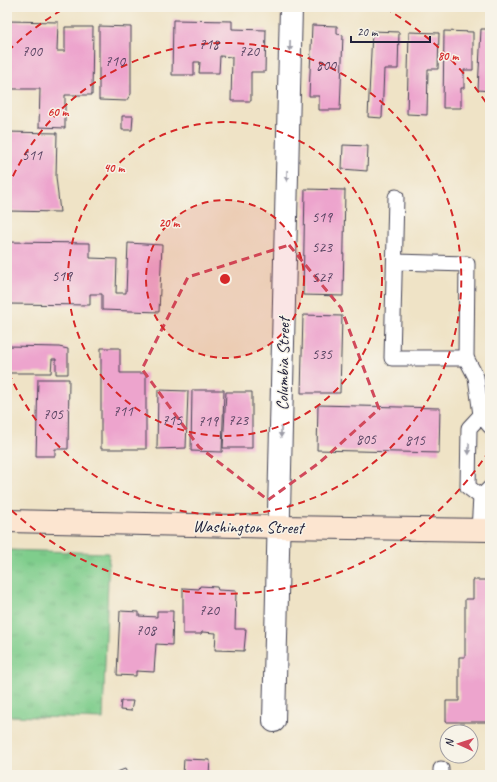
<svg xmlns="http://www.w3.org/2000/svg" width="497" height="782" font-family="Caveat,sans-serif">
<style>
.park{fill:url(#park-tufts);stroke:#507864}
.building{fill:#eda4cd}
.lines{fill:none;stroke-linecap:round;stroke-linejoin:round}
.lane-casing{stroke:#413f50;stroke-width:17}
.street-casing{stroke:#413f50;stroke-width:24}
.secondary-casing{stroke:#413f50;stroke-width:24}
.lane{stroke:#fff;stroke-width:15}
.street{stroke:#fff;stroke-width:22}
.secondary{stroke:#fce5d0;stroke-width:22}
.oneway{fill:#9c9ca7}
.marked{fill:none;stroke:#d1495b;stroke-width:3;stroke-dasharray:8 5;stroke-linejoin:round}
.ring{fill:none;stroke:#d62828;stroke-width:2;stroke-dasharray:7 5}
.labels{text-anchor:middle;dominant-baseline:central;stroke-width:3;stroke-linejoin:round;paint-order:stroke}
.number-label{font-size:15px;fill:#554260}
.street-label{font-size:17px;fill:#22223b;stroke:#f7f3e8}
.centre{fill:#d62828;stroke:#f7f3e8;stroke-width:2}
.ring-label{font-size:12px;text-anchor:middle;font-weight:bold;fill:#d62828;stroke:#f7f3e8;stroke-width:3;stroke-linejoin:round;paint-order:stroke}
</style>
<defs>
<pattern id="park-tufts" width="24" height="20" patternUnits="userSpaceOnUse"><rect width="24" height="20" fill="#7fcd8c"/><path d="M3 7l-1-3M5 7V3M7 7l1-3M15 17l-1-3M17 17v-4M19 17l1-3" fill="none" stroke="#6db07a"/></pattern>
</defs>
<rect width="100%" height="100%" fill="#f7f3e8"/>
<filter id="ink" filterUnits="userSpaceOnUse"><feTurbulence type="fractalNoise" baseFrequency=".025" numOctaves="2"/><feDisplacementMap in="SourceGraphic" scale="8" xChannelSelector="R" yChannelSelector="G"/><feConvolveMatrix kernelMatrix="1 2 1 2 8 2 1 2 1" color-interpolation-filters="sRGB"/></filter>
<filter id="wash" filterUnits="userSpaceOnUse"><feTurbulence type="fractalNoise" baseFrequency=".012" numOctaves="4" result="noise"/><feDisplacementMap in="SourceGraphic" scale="16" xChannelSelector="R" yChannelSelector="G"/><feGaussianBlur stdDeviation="0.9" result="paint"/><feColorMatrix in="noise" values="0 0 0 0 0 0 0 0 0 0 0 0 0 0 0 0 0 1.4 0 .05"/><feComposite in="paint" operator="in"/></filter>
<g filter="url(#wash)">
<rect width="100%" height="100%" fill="#efe3c6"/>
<!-- park -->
<path class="park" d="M7,550L109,553L103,719L7,716Z"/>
<g id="blocks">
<!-- building -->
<g class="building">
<path d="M173,20L232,21V29L266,30L265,72H251V101H231L232,57L220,56L219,73H199L200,62H194V75H172Z"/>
<path d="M7,21L58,22L57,51H65V27H93L92,95H65V128L39,127L40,89H8L9,73H7Z"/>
<path d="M312,25L337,26V34L343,35L340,110H319V96H309Z"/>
<path d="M99,26L131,27V94L126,101L99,100Z"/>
<path d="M481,29H490V91L478,90Z"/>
<path d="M372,31L399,32L398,69H384L382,118L368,117Z"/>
<path d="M444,31L473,32V70H464V88H461V108H443Z"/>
<path d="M409,32L439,33L438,69H428L427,115L407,114Z"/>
<path d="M122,116H133L132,130H122Z"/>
<path d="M7,132L57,133L56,177L60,212L7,211Z"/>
<path d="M343,145L368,146L367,171L342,169Z"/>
<path d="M305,189L345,190L343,296L303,295Z"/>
<path d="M7,242L90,243V258L117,259L116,293H126L128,243L162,245L159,312L102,310V294H90V305L7,304Z"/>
<path d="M303,315L342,316L340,393H301Z"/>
<path d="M7,346L59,347L68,349V374H56V359H52L51,373H7Z"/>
<path d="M101,348H120V373H146V449H101Z"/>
<path d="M38,379H69L68,449H55V456H36Z"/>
<path d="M158,390L188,391L186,448L157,449Z"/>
<path d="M192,390H224L222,452L191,451Z"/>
<path d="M226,392H252V448H223Z"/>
<path d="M318,405L440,408L439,453L317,450Z"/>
<path d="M473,580H490V722H446V701H459V657H465V599H473Z"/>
<path d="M200,586L217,587L218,590L236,591L235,629H246L244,651L215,650L216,633L202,632L201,634H183V588L199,589Z"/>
<path d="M120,611L139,612V616L157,617V611H173L172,645L156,644L154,672L136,671V676L117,675Z"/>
<path d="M121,701H133L131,711L120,710Z"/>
<path d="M184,759L210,760L209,775H183Z"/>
<path d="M125,769L128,775H109Z"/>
</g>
</g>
</g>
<g filter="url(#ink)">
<use href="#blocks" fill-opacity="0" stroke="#413f50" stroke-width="1"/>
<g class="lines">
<!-- lane casing -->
<g class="lane-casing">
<g id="lane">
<path d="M396,197L392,358H466L476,377L481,415L490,426"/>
<path d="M395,262L467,264L466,358"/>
<path d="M481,497L468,487L469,428L481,415"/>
<path d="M479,530L481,497L490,488"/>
<path d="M441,775V769"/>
</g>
</g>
<!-- street casing -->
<g class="street-casing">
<path id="street" d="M274,721L291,7"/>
</g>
<!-- secondary casing -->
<g class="secondary-casing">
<path id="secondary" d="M7,521L279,527L490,530"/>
</g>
<!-- lane -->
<use href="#lane" class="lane"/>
<!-- street -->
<use href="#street" class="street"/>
<!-- secondary -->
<use href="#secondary" class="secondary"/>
</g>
<!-- one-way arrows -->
<defs><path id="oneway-solid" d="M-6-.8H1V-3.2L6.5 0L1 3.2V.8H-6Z"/></defs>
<g class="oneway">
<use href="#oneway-solid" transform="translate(290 46) rotate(91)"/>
<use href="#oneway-solid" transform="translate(287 176) rotate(91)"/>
<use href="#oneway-solid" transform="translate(281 432) rotate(91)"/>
<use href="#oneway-solid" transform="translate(469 449) rotate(91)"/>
</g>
</g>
<!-- marked area -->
<path class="marked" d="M289,245L341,308L379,409L319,463L268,500L199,447L142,369L188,277Z"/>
<!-- distance rings -->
<circle cx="225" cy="279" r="79" fill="#d62828" fill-opacity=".12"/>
<g class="ring">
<circle cx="225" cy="279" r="79"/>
<circle cx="225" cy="279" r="157"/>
<path d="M8 187A236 236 0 1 1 8 371"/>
<path d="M489 451A315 315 0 0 1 8 507M8 51A315 315 0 0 1 65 8M385 8A315 315 0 0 1 489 107"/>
</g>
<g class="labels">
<!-- number labels -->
<g class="number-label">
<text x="209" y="44">718</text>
<text x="32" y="51">700</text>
<text x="249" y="51">720</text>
<text x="115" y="61">710</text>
<text x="326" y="65">800</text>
<text x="32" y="155">511</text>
<text x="322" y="217">519</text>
<text x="322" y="247">523</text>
<text x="62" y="276">519</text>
<text x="322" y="277">527</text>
<text x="322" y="354">535</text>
<text x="123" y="411">711</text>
<text x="53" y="414">705</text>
<text x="172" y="420">715</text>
<text x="238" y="420">723</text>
<text x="208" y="421">719</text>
<text x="366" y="439">805</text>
<text x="415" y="440">815</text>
<text x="209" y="610">720</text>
<text x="146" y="630">708</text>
</g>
<!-- street labels -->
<g class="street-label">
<text transform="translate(283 364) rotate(-89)">Columbia Street</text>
<text transform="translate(248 527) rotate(1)">Washington Street</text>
</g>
</g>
<circle cx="225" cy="279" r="6" class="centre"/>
<g class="ring-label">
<text x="448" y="60">80 m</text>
<text x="58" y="116">60 m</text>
<text x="114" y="172">40 m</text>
<text x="169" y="227">20 m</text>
</g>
<!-- margin -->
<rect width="497" height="782" fill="none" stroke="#f7f3e8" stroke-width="24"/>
<!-- north arrow -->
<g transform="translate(459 744) rotate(273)"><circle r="19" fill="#f7f3e8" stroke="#a29fa3"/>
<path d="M0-3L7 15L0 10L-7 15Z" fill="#d1495b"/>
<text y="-6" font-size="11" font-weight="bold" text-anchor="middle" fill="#22223b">N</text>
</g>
<!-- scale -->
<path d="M351 36v6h79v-6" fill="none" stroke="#22223b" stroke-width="2"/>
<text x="357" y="36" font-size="12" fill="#22223b" stroke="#f7f3e8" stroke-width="3" paint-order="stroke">20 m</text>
</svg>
